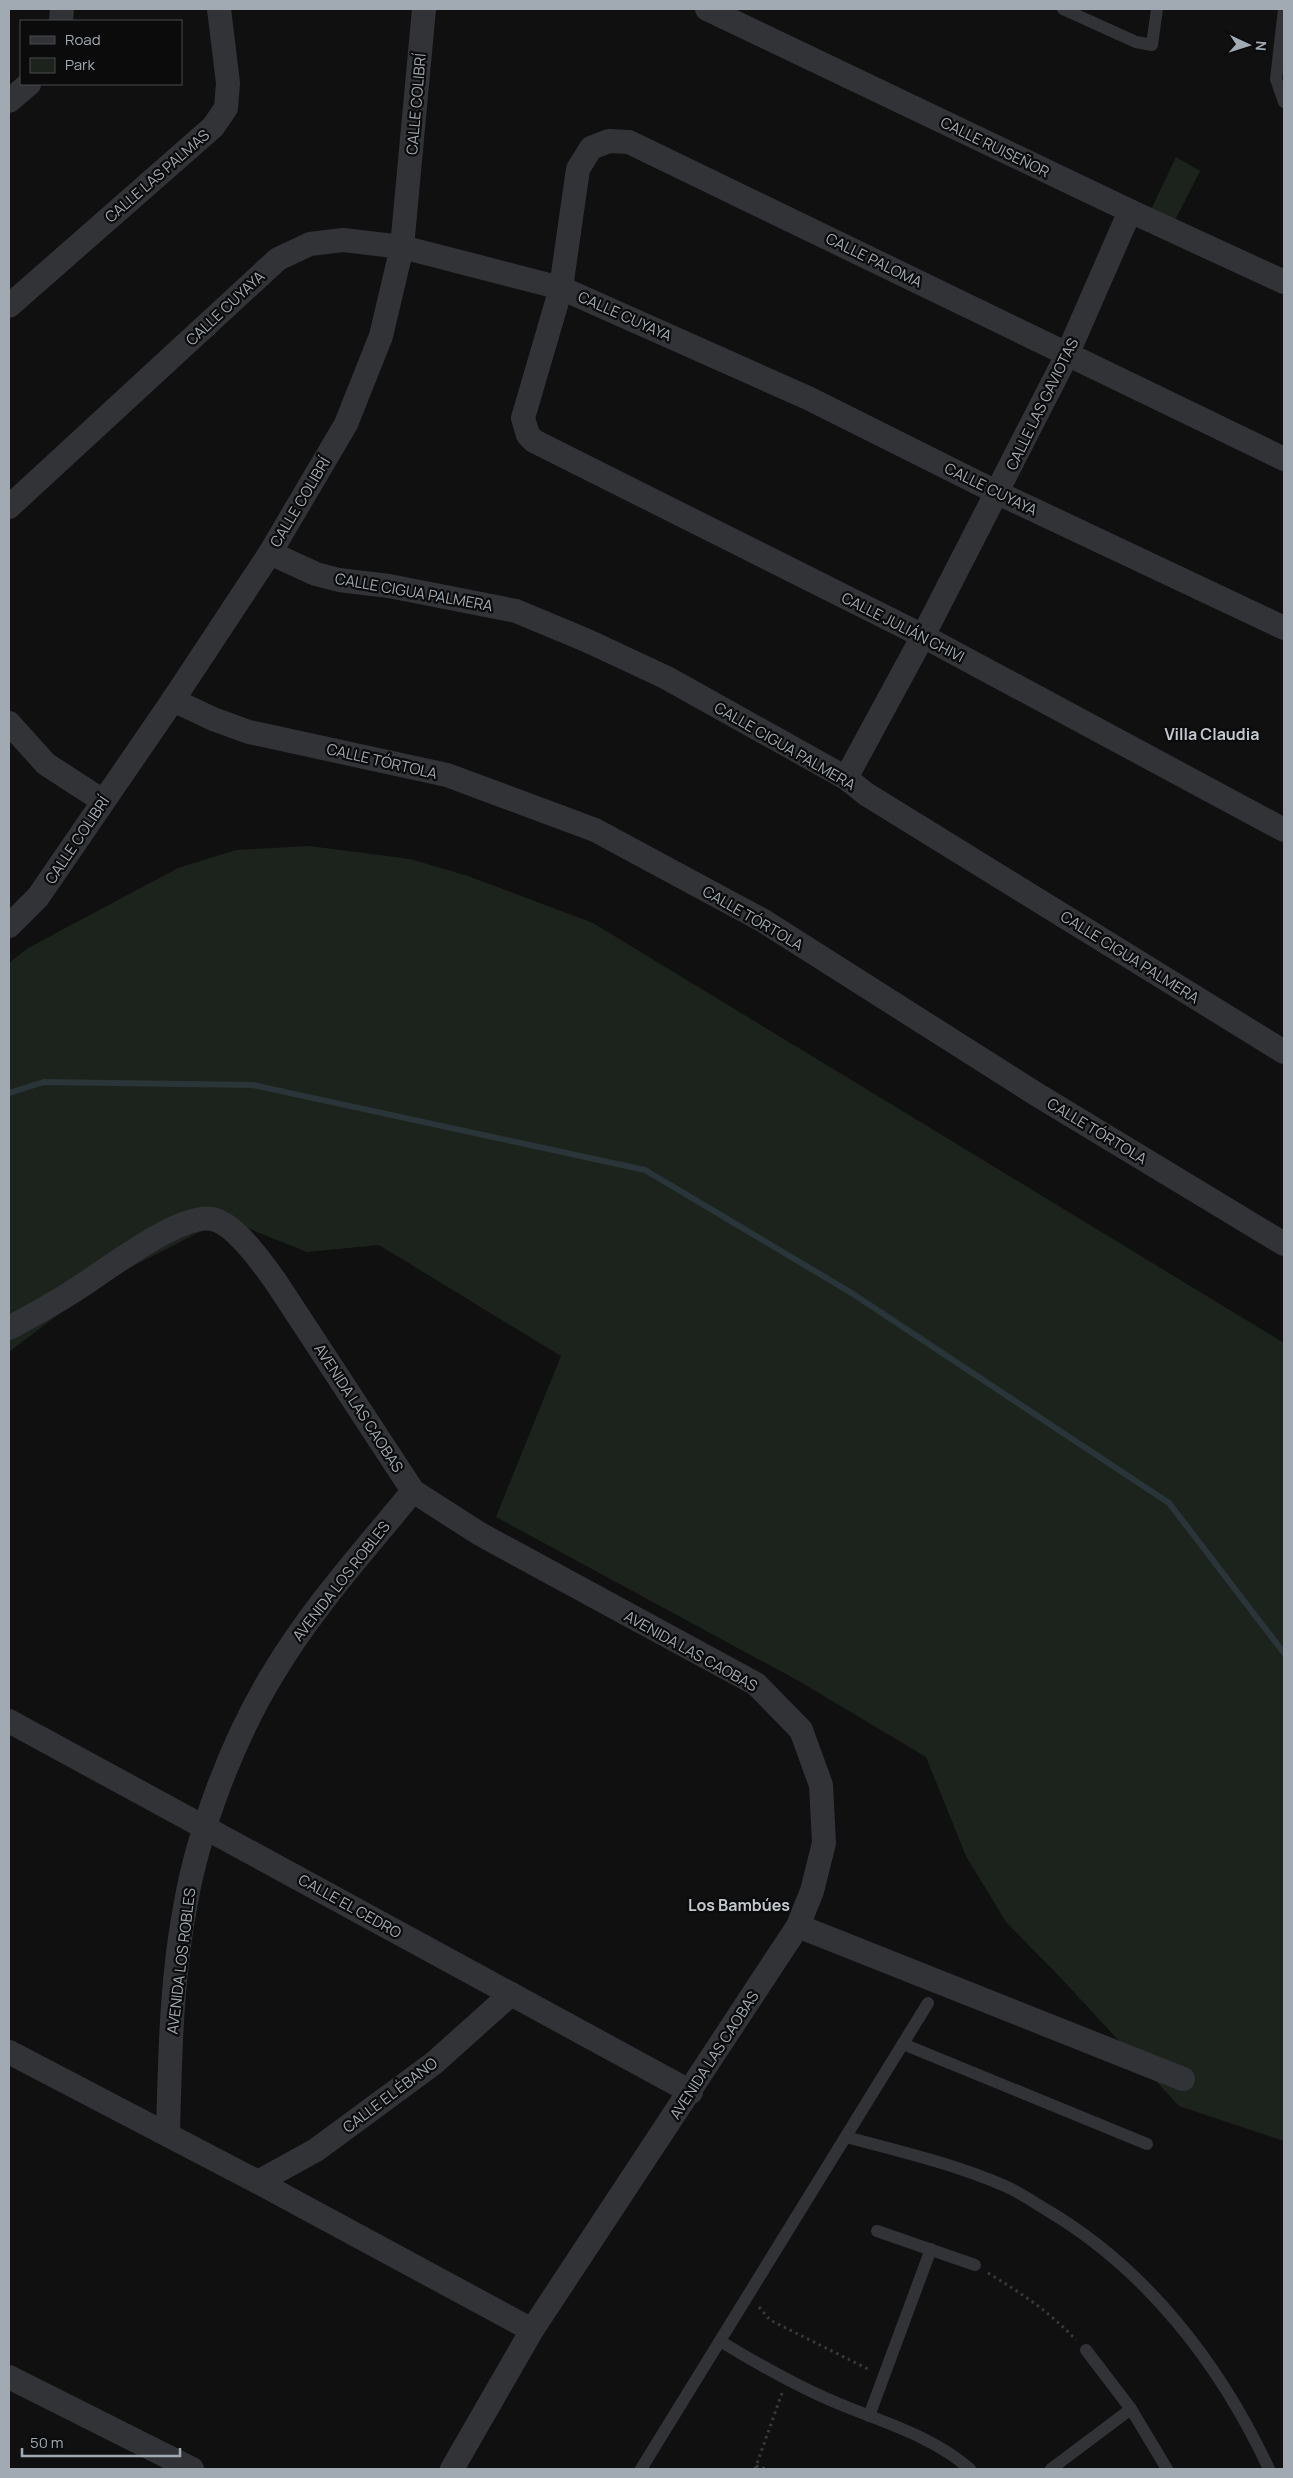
<svg xmlns="http://www.w3.org/2000/svg" width="1293" height="2478" font-family="Manrope,sans-serif">
<style>
.green{fill:#1c231c}
.lines{fill:none;stroke-linecap:round;stroke-linejoin:round}
.stream{stroke:#293539;stroke-width:6}
.path{stroke:#373a3d;stroke-width:3;stroke-dasharray:2.5 4;stroke-linecap:butt}
.lane{stroke:#313336;stroke-width:12}
.street{stroke:#313336;stroke-width:24}
.labels{text-anchor:middle;dominant-baseline:central;stroke-width:4.5;stroke-linejoin:round;paint-order:stroke}
.street-label{font-size:15px;fill:#a1aab2;stroke:#0b0b0c}
.neighbourhood-label{font-size:16px;font-weight:bold;fill:#c2c8ce;stroke:#0b0b0c}
</style>
<rect width="100%" height="100%" fill="#101011"/>
<!-- green -->
<g class="green">
<path d="M1176,157L1200,171L1171,228L1149,214Z"/>
<path d="M309,846L410,859L468,876L593,923L1284,1343V2141L1179,2106L1060,1977L1006,1922L966,1856L926,1757L797,1680L496,1517L561,1356L379,1245L307,1252L225,1219L100,1283L9,1352V963L28,948L178,868L236,850Z"/>
</g>
<g class="lines">
<!-- stream -->
<path class="stream" d="M9,1093L44,1082L253,1085L645,1170L850,1292L1169,1503L1284,1653"/>
<!-- path -->
<g class="path">
<path d="M988,2273C1021,2293 1050,2312 1076,2340"/>
<path d="M759,2307L770,2320L870,2370"/>
<path d="M756,2466L767,2469"/>
<path d="M755,2469L782,2393"/>
</g>
<!-- lane -->
<g class="lane">
<path d="M1063,9L1136,42L1152,45L1157,9"/>
<path d="M1284,9L1276,79L1284,102"/>
<path d="M903,2044L1147,2144"/>
<path d="M846,2137C899,2151 954,2164 1005,2186C1019,2192 1032,2201 1045,2209C1146,2268 1220,2364 1269,2469"/>
<path d="M877,2231L975,2265"/>
<path d="M720,2341C756,2363 791,2383 830,2400C878,2421 930,2434 970,2469"/>
<path d="M1086,2350L1131,2409L1167,2469"/>
<path d="M869,2416L931,2249"/>
<path d="M641,2469L928,2003"/>
<path d="M1051,2469L1131,2409"/>
</g>
<!-- street -->
<g class="street">
<path d="M707,9L1130,211L1284,282"/>
<path d="M61,21L62,9"/>
<path d="M9,101L29,84"/>
<path d="M9,306L213,127L226,108L228,83L219,9"/>
<path d="M1284,459L629,142L609,141L591,148L578,169L561,288L523,418L528,435L534,441L923,636L1284,830"/>
<path d="M9,507L278,259L310,244L343,240L402,247L561,288L808,398L998,493L1284,628"/>
<path d="M270,553L316,574L339,580L389,586L516,611L588,641L667,678L846,778L866,794L1284,1052"/>
<path d="M173,700L213,719L249,732L447,775L595,830L762,920L1036,1094L1284,1244"/>
<path d="M9,723L46,764L103,801"/>
<path d="M846,778L923,636L1067,355L1130,211"/>
<path d="M9,926L38,897L173,700L270,553L346,424L381,336L402,247L424,9"/>
<path d="M9,1328C31,1316 54,1304 75,1290C104,1272 179,1213 212,1219C235,1223 263,1264 276,1282L413,1491L480,1534L756,1684L801,1730L821,1785L824,1843L812,1891L798,1926L532,2330L452,2469"/>
<path d="M9,1721L691,2092"/>
<path d="M798,1926L1183,2079"/>
<path d="M9,2052L258,2182L532,2330"/>
<path d="M168,2135C170,2058 171,1979 186,1902C199,1829 233,1740 271,1677C311,1609 364,1551 413,1491"/>
<path d="M258,2182L316,2150L434,2063L511,1994"/>
<path d="M9,2377L192,2469"/>
</g>
</g>
<g class="labels">
<!-- street labels -->
<g class="street-label">
<text transform="translate(416 104) rotate(-85)">CALLE COLIBRÍ</text>
<text transform="translate(995 147) rotate(26)">CALLE RUISEÑOR</text>
<text transform="translate(157 176) rotate(-41)">CALLE LAS PALMAS</text>
<text transform="translate(874 260) rotate(26)">CALLE PALOMA</text>
<text transform="translate(225 308) rotate(-43)">CALLE CUYAYA</text>
<text transform="translate(625 316) rotate(24)">CALLE CUYAYA</text>
<text transform="translate(1042 404) rotate(-64)">CALLE LAS GAVIOTAS</text>
<text transform="translate(991 489) rotate(26)">CALLE CUYAYA</text>
<text transform="translate(300 502) rotate(-59)">CALLE COLIBRÍ</text>
<text transform="translate(414 592) rotate(10)">CALLE CIGUA PALMERA</text>
<text transform="translate(903 627) rotate(27)">CALLE JULIÁN CHIVI</text>
<text transform="translate(785 746) rotate(30)">CALLE CIGUA PALMERA</text>
<text transform="translate(382 761) rotate(13)">CALLE TÓRTOLA</text>
<text transform="translate(77 840) rotate(-56)">CALLE COLIBRÍ</text>
<text transform="translate(753 918) rotate(30)">CALLE TÓRTOLA</text>
<text transform="translate(1130 957) rotate(32)">CALLE CIGUA PALMERA</text>
<text transform="translate(1097 1131) rotate(31)">CALLE TÓRTOLA</text>
<text transform="translate(359 1408) rotate(57)">AVENIDA LAS CAOBAS</text>
<text transform="translate(341 1581) rotate(-52)">AVENIDA LOS ROBLES</text>
<text transform="translate(691 1651) rotate(29)">AVENIDA LAS CAOBAS</text>
<text transform="translate(350 1906) rotate(29)">CALLE EL CEDRO</text>
<text transform="translate(181 1961) rotate(-83)">AVENIDA LOS ROBLES</text>
<text transform="translate(714 2055) rotate(-57)">AVENIDA LAS CAOBAS</text>
<text transform="translate(390 2095) rotate(-37)">CALLE EL ÉBANO</text>
</g>
<!-- neighbourhood labels -->
<g class="neighbourhood-label">
<text x="1212" y="734">Villa Claudia</text>
<text x="739" y="1905">Los Bambúes</text>
</g>
</g>
<!-- border -->
<rect width="1293" height="2478" fill="none" stroke="#a1aab2" stroke-width="20"/>
<!-- legend -->
<rect x="20" y="20" width="162" height="65" fill="#0b0b0c" stroke="#474b4e"/>
<rect x="30" y="36" width="25" height="8" fill="#313336" stroke="#474b4e"/>
<text x="65" y="45" font-size="15" fill="#a1aab2">Road</text>
<rect x="30" y="58" width="25" height="15" fill="#1c231c" stroke="#474b4e"/>
<text x="65" y="70" font-size="15" fill="#a1aab2">Park</text>
<!-- north arrow -->
<g transform="translate(1248 45) rotate(94)" stroke="#0b0b0c" stroke-width="4" paint-order="stroke">
<path d="M0-4L9 19L0 12L-9 19Z" fill="#a1aab2"/>
<text y="-8" font-size="14" font-weight="bold" text-anchor="middle" fill="#a1aab2">N</text>
</g>
<!-- scale -->
<path d="M22 2448v8h158v-8" fill="none" stroke="#a1aab2" stroke-width="2.5"/>
<text x="30" y="2448" font-size="15" fill="#a1aab2" stroke="#0b0b0c" stroke-width="4" paint-order="stroke">50 m</text>
</svg>
